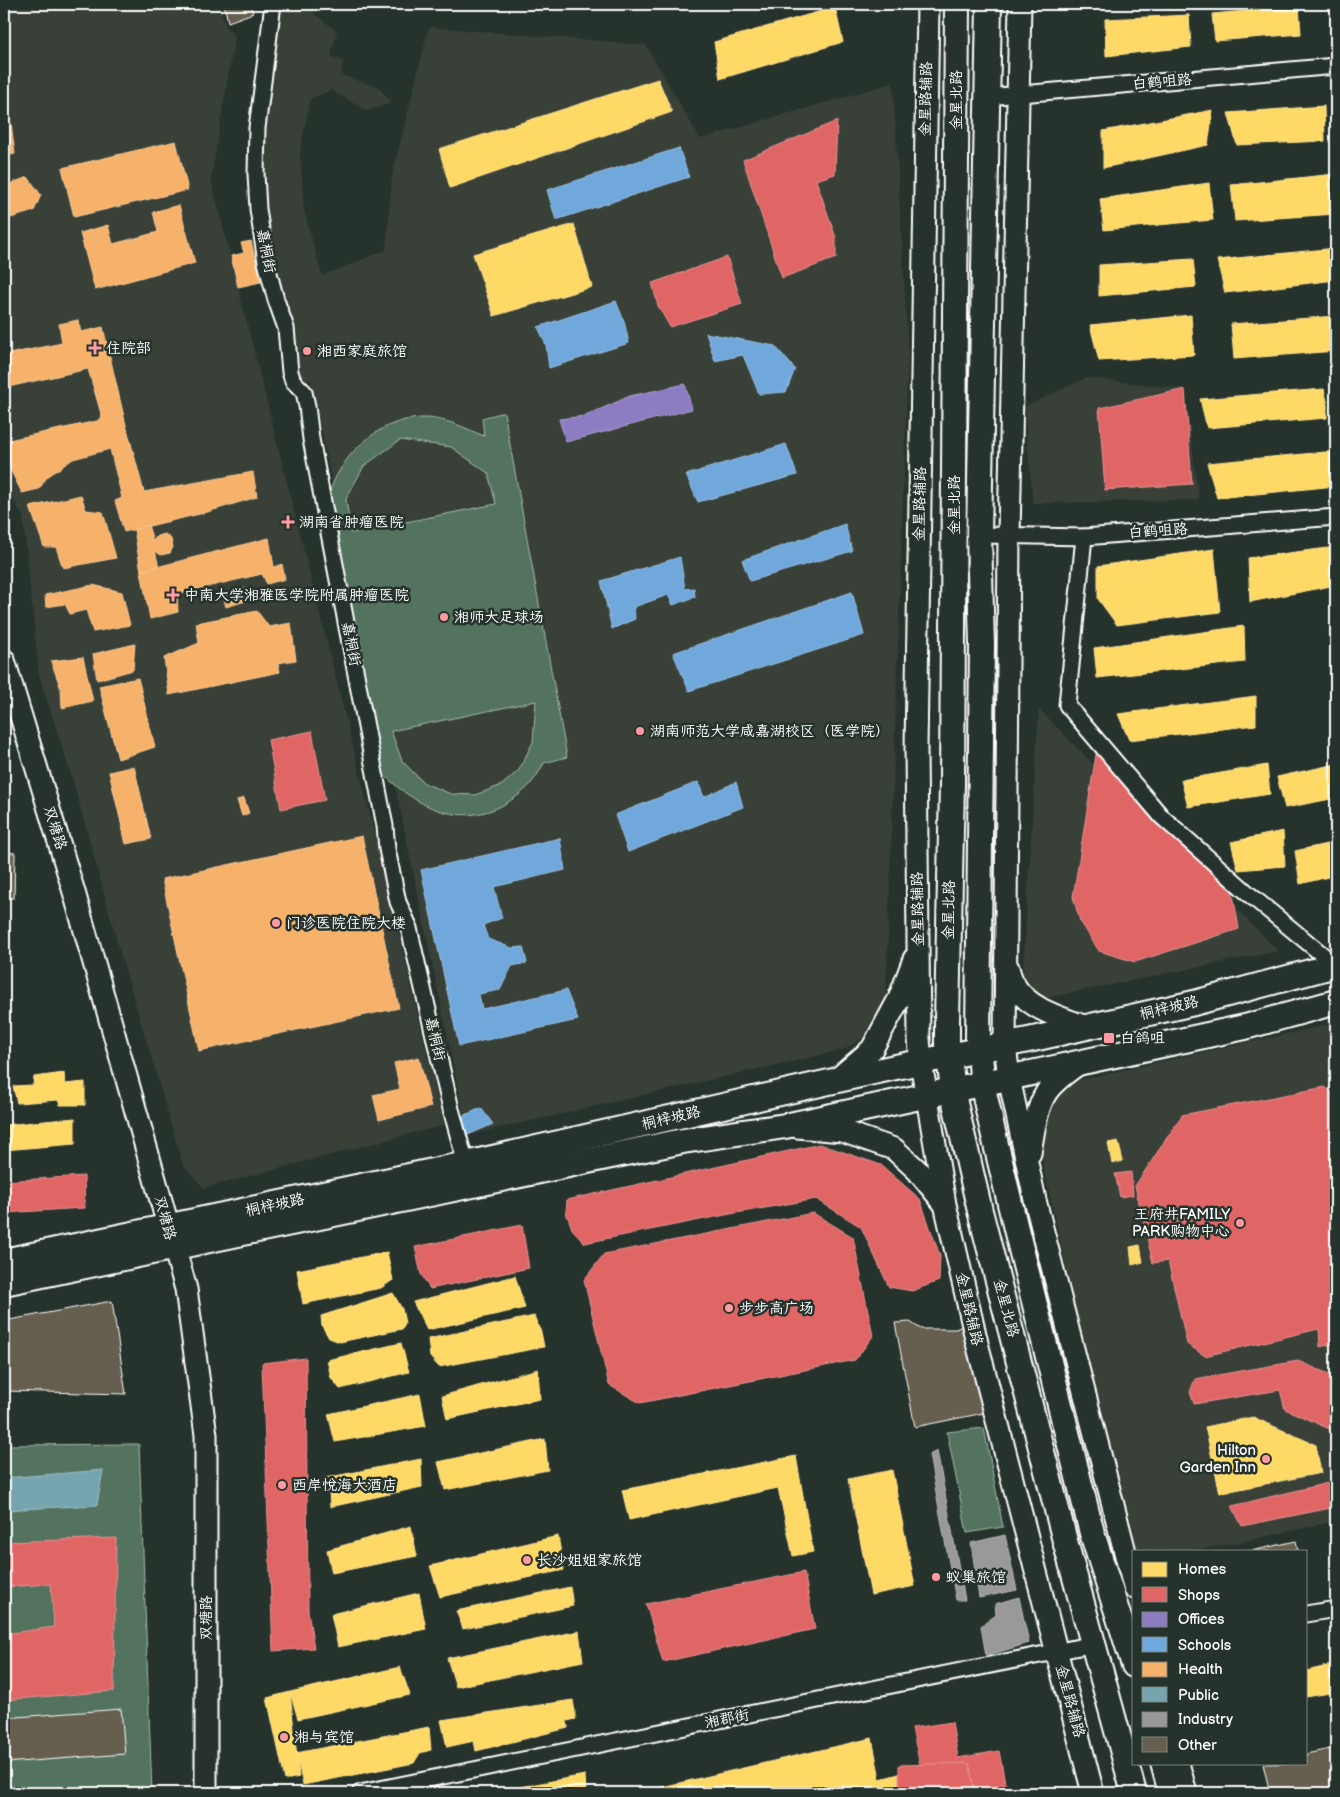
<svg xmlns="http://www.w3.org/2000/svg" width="1340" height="1797" font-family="'Balsamiq Sans','LXGW WenKai TC',sans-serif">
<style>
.built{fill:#394037}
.green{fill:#52735e;stroke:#a8b9ae;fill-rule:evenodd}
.homes{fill:#ffd966;stroke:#ffe494}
.shops{fill:#e06666;stroke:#e99494}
.offices{fill:#8e7cc3;stroke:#b0a3d5}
.schools{fill:#6fa8dc;stroke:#9ac2e6}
.health{fill:#f6b26b;stroke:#f9c997}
.public{fill:#76a5af;stroke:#9fc0c7}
.industry{fill:#999;stroke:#b8b8b8}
.building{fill:#665f4f;stroke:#fff}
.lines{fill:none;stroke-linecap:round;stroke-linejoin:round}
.street-casing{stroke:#fff;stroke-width:19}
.secondary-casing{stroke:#fff;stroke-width:25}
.primary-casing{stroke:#fff;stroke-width:28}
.street{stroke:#26332d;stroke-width:15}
.secondary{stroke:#26332d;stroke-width:21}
.primary{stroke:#26332d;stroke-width:24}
.poi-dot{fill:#ff9aa2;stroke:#26332d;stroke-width:2}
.labels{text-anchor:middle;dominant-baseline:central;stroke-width:5;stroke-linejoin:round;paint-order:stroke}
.street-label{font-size:15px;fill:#fff;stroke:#26332d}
.poi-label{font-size:15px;fill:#fff;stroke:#26332d;text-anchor:start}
</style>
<rect width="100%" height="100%" fill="#26332d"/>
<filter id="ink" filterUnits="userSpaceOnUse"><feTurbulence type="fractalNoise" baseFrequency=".02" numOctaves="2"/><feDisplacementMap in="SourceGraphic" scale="10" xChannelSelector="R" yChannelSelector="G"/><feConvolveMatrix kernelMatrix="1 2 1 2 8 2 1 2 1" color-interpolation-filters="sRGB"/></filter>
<g filter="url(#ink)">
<!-- built -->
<g class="built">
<path d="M4,4H219L226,28L235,36L211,179L379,851L444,1125L204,1188L183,1165L120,952L74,784L39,675L23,516L4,485Z"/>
<path d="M277,4H314V14L337,31L331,56L343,61L341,75L378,87L392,103L367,111L331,90L310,99L300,152L304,210L322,276L386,250L392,176L429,27L646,45L700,139L893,83L908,352L885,1026L843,1050L468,1135L311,381L293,376L261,211L267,68Z"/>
<path d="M1086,378L1185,389L1199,500L1033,503L1024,407Z"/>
<path d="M1039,709L1278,951L1021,1003Z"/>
<path d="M1336,1023V1521L1240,1542L1192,1551H1135L1107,1448L1038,1143L1061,1084Z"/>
</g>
<!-- green -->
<g class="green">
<path d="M504,412L567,757L544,763C533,784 525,792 505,804C458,830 414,805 380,771L327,500C338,458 376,419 422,418C444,417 465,428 484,436L482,418ZM400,440L451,447L488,473L496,504L351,533L346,499L364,466ZM536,701L533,742L519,770L502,785L475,795L451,794L424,783L402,761L391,731Z"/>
<path d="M984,1428L1003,1527L967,1533L947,1432Z"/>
<path d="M139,1444L152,1793H4V1445Z"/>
</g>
<!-- homes -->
<g class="homes">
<path d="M1299,6L1301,34L1215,41L1212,14Z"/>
<path d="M835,7L843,42L720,79L714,42Z"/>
<path d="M1189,15L1191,47L1106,56L1105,19Z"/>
<path d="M658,79L672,112L450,188L439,149Z"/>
<path d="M1324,106L1325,141L1237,145L1228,113Z"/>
<path d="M1213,110L1208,145L1103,168V131Z"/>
<path d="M1335,174L1336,214L1235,221L1231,185Z"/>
<path d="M1209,183L1213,220L1104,230L1100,199Z"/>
<path d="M574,224L592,287L494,316L473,254Z"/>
<path d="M1336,248V280L1225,293L1217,260Z"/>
<path d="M1193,259L1196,287L1099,296V265Z"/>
<path d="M1191,315L1194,355L1099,361L1090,325Z"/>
<path d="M1336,316V351L1234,359L1231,324Z"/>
<path d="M1324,389L1327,401V418L1207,428L1200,399Z"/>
<path d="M1336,451V486L1217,498L1207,463Z"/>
<path d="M1336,547V585L1250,602L1248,558Z"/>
<path d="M1214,549L1220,612L1117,625L1098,599V566Z"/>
<path d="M1244,626L1245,662L1097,678L1094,648Z"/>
<path d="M1256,696V725L1129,740L1118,714Z"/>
<path d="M1336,764V798L1285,808L1277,777Z"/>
<path d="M1267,765L1270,794L1188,807L1181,780Z"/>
<path d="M1283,831L1285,866L1238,870L1231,842Z"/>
<path d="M1336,842V875L1300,884L1295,851Z"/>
<path d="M64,1073L65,1084L85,1082V1105H60L58,1100L17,1103L13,1086L33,1085L34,1077Z"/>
<path d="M75,1118V1144L4,1150V1125Z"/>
<path d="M1118,1141L1123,1161L1112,1164L1108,1143Z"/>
<path d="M1140,1245L1143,1262L1132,1265L1130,1247Z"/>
<path d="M387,1252L393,1280L381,1288L303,1304L297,1270Z"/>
<path d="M515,1276L525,1308L427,1330L413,1302Z"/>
<path d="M393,1293L402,1309L405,1323L402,1329L340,1342L329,1338L322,1326L321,1316Z"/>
<path d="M534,1316L541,1332L544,1347L439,1367L430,1357L428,1339Z"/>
<path d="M401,1343L409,1372L340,1389L331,1378L327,1360Z"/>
<path d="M538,1369L540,1399L447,1419L442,1396Z"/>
<path d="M420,1394L426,1426L335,1442L328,1414Z"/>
<path d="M1253,1417L1316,1445L1321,1473L1220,1493L1205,1427Z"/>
<path d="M545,1439L548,1470L445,1490L438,1462Z"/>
<path d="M796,1456L813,1552L793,1556L778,1488L629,1520L622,1490Z"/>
<path d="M421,1459L422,1487L330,1507L329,1491L325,1478Z"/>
<path d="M892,1470L915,1586L871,1595L848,1479Z"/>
<path d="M411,1526L417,1556L332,1573L327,1550Z"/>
<path d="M558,1536L564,1570L440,1597L430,1566Z"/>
<path d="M570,1587L573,1606L463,1629L456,1611Z"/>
<path d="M419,1593L426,1629L338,1647L331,1614Z"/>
<path d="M579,1631L583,1661L456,1687L447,1658Z"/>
<path d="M1336,1664V1692L1306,1697V1671Z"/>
<path d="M400,1667L410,1695L298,1719L290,1692Z"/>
<path d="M290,1692L299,1777L285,1780L267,1698Z"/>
<path d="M573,1700L576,1719L567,1721L568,1728L476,1751L474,1741L447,1747L441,1720Z"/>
<path d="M429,1727L431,1750L420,1753L414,1763L303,1785L296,1753Z"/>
<path d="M872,1738L880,1779L899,1774V1793H663L662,1787Z"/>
<path d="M585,1775L586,1793H492V1792Z"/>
</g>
<!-- shops -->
<g class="shops">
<path d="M837,121L835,174L816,180L836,238V258L782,278L743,160Z"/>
<path d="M727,257L742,304L670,327L658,306L652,283Z"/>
<path d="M1185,389L1192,484L1105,490L1099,408Z"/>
<path d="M312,731L325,800L281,809L268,740Z"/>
<path d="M1098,742L1231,882L1239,929L1135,962L1099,951L1080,921L1073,897Z"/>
<path d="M1325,1087L1336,1096V1343L1320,1347L1319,1329L1205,1356L1187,1344L1168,1261L1153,1263L1135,1186L1182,1115Z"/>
<path d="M820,1144L881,1165L920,1199L940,1256L939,1281L912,1291L889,1287L861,1227L816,1199L725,1215L585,1243L572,1229L566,1212L567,1200Z"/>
<path d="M1131,1172L1133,1195L1120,1197L1115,1174Z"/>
<path d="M84,1176L85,1208L4,1213V1181Z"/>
<path d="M813,1213L853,1237L873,1336L855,1360L640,1403L609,1385L584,1280L604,1254Z"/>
<path d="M522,1225L529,1268L430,1289L421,1274L415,1247Z"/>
<path d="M306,1358L308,1611L314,1648L273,1651L262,1363Z"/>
<path d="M1298,1361L1336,1377V1432L1285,1409L1280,1390L1194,1404L1190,1392L1195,1379Z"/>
<path d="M1336,1481V1507L1242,1526L1232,1506Z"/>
<path d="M116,1538L114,1691L4,1700V1634L54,1627L51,1584L4,1587V1542Z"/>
<path d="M804,1572L815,1629L663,1662L646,1604Z"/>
<path d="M952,1722L958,1758L999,1751L1007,1793H926L912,1728Z"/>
<path d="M969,1763L975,1793H899V1765Z"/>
</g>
<!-- offices -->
<path class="offices" d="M685,384L692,409L566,442L559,419L585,416L630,396Z"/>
<!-- schools -->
<g class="schools">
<path d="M679,148L689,177L556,220L547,190Z"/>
<path d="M616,301L624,321L629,343L549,368L546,345L538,327Z"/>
<path d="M706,333L775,346L795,369L786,392L759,394L743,355L715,361Z"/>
<path d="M786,444L797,475L698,502L686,475Z"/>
<path d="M845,524L852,551L750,581L742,560Z"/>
<path d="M680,557L685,589L694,588L695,597L673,605L668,595L634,607L635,619L612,629L601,581Z"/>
<path d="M852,592L864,635L689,691L673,653Z"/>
<path d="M698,782L704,797L736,782L743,807L628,852L615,815Z"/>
<path d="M560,838L565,870L494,887L502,918L483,925L488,939L512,948L523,947L527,963L512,966L500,990L479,994L482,1009L566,990L578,1020L459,1046L421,870Z"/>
<path d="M481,1108L493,1124L468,1135L461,1117Z"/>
</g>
<!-- health -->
<g class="health">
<path d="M11,123L15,154L4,156V124Z"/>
<path d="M176,141L188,190L74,217L62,168Z"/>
<path d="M28,177L41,195L34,211L4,220V186Z"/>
<path d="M179,205L195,263L95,290L80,233L108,225L113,244L158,232L153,212Z"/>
<path d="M251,241L261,282L238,287L231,256L244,253L241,243Z"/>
<path d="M78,320L81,332L103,327L125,421L144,492L253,472L257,497L204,513L124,532L115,501L122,498L110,449L73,459L47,477L39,489L22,493L11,471L4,441L97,421L102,417L88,369L4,388V355L62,343L59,324Z"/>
<path d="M81,495L86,510L103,512L116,558L63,568L56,547H44L30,507Z"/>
<path d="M148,525L153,541L157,536L165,534L171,539L173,547L170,553L161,555L155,551L159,567L141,571L134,530Z"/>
<path d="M269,538L274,567L282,564L285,579L267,584L262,574L177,594L178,612L150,619L141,571Z"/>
<path d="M93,585L122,592L130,625L93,632L86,610L70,614L65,604L46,607L45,595Z"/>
<path d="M246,588L249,600L226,607L223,595Z"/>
<path d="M257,611L269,627L291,623L296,660L278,663L280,672L169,695L164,658L199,643L196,623Z"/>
<path d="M135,644L133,670L97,680L93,654Z"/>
<path d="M83,657L93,701L62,708L61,689L51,661Z"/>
<path d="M138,678L155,747L118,759L99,686Z"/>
<path d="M134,766L151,839L126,844L109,772Z"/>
<path d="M244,798L249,813L242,816L237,800Z"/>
<path d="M362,836L399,1008L199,1051L162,879Z"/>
<path d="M419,1057L431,1107L379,1120L373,1095L400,1089L394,1063Z"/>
</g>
<!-- public -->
<path class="public" d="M103,1470L97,1505L4,1510V1478Z"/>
<!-- industry -->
<g class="industry">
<path d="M937,1451L965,1600H956L929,1455Z"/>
<path d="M1005,1535L1017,1590L979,1598L971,1543Z"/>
<path d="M1019,1597L1029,1643L986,1656L981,1626L996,1615L995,1604Z"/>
</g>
<!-- building -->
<g class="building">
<path d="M224,4H250L253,13L228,22Z"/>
<path d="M4,852L15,853L14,898H4Z"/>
<path d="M112,1301L126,1394L4,1391V1321Z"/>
<path d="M910,1322L921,1329H956L964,1325L984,1413L915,1427L895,1323Z"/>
<path d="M1296,1541L1298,1551H1251Z"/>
<path d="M121,1709L125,1754L4,1763V1718Z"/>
<path d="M1330,1749L1336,1774V1793H1270L1263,1764L1306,1763V1754Z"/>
</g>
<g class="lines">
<!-- street casing -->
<g class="street-casing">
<g id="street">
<path d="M273,4L257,128L256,174L258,209L266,262L276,300L286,328L290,372L293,381L304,392L307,406L311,439L385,826L387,849L398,902L408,924L451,1109L466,1164"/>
<path d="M987,97L1336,66"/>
<path d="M979,535L1084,537L1336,517"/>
<path d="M1084,537L1067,705L1162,817L1250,895L1335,965"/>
<path d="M1306,1614L1336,1609"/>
<path d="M360,1793L1094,1644"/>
</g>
</g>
<!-- secondary casing -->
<g class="secondary-casing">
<g id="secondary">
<path d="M928,4L916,748L919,1039L921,1062L945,1204L977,1343L1093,1793"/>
<path d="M1020,4L1009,536L1005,1045L1009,1078L1035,1200L1134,1587"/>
<path d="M4,660L74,892L186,1289L206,1435V1793"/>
<path d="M1008,968C1009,972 1011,978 1013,983C1027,1009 1061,1018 1087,1027"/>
<path d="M835,1081L872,1049L899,999L914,959"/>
<path d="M797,1127L842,1131L894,1149L917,1170L943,1202"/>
<path d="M1030,1153C1033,1135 1036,1109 1046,1093C1054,1080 1069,1071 1081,1062"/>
<path d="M1178,1763L1186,1793"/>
</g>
</g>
<!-- primary casing -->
<g class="primary-casing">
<g id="primary">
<path d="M957,4L952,784L947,1021V1044L955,1103L980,1211L1065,1541L1134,1793"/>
<path d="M989,4L979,535L982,645L978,1039L984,1092L990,1119L1016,1229L1092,1533L1134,1665"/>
<path d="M4,1261L466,1164L891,1068L1033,1039L1194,1003L1336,965"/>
<path d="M4,1283L683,1141L785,1126L1245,1027L1336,1002"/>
<path d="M1163,1763L1171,1793"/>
</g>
</g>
<!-- street -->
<use href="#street" class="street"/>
<!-- secondary -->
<use href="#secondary" class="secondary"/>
<!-- primary -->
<use href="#primary" class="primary"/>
</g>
</g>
<!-- markers -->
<g class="poi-dot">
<path d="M92.5 340.5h5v5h5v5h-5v5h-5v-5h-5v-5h5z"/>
<circle cx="307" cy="351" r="5"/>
<path d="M285.5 514.5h5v5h5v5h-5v5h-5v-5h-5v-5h5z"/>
<path d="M170.5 587.5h5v5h5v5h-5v5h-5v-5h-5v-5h5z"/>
<circle cx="444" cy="617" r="5"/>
<circle cx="640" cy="731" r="5"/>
<circle cx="276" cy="923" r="5"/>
<rect x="1103" y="1032" width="12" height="12" rx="2.5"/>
<circle cx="1240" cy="1223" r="5"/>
<circle cx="729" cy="1308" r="5"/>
<circle cx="1266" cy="1459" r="5"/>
<circle cx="282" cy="1485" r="5"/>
<circle cx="527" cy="1560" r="5"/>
<circle cx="936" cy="1577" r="5"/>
<circle cx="284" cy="1737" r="5"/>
</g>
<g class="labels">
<!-- street labels -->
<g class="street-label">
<text transform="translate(1162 82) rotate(-5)">白鹤咀路</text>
<text transform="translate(926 99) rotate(-89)">金星路辅路</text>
<text transform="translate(956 100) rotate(-90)">金星北路</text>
<text transform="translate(266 251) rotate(79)">嘉桐街</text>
<text transform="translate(920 504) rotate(-89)">金星路辅路</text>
<text transform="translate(954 505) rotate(-90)">金星北路</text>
<text transform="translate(1158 531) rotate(-4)">白鹤咀路</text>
<text transform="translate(351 644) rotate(79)">嘉桐街</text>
<text transform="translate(55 828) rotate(73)">双塘路</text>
<text transform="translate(918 909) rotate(-91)">金星路辅路</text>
<text transform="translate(949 910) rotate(-89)">金星北路</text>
<text transform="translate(1169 1008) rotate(-13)">桐梓坡路</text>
<text transform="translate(435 1039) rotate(77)">嘉桐街</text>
<text transform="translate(671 1118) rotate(-13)">桐梓坡路</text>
<text transform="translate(275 1205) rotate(-12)">桐梓坡路</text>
<text transform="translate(165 1218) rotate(75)">双塘路</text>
<text transform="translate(1006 1308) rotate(75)">金星北路</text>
<text transform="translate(969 1309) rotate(77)">金星路辅路</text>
<text transform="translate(206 1618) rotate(-90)">双塘路</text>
<text transform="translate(1070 1701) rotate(75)">金星路辅路</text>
<text transform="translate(727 1719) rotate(-11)">湘郡街</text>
</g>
<!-- poi labels -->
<g class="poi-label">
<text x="106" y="348">住院部</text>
<text x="317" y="351">湘西家庭旅馆</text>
<text x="299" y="522">湖南省肿瘤医院</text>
<text x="184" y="595">中南大学湘雅医学院附属肿瘤医院</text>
<text x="454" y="617">湘师大足球场</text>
<text x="650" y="731">湖南师范大学咸嘉湖校区（医学院）</text>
<text x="286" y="923">门诊医院住院大楼</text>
<text x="1120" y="1038">白鸽咀</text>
<text x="1230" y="1214" text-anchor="end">王府井FAMILY<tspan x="1230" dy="17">PARK购物中心</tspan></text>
<text x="739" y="1308">步步高广场</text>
<text x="1256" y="1450" text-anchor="end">Hilton<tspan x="1256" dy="17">Garden Inn</tspan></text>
<text x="292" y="1485">西岸悦海大酒店</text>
<text x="537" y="1560">长沙姐姐家旅馆</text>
<text x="946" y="1577">蚁巢旅馆</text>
<text x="294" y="1737">湘与宾馆</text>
</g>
</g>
<!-- margin -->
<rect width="1340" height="1797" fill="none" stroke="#26332d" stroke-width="20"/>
<rect x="10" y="10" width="1320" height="1777" fill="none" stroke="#fff" stroke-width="2" filter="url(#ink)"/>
<!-- legend -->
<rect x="1132" y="1550" width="175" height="215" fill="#26332d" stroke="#7d8581"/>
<rect x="1142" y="1562" width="25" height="15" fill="#ffd966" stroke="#7d8581"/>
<text x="1178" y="1574" font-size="15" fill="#ffffff">Homes</text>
<rect x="1142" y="1587" width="25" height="15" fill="#e06666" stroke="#7d8581"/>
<text x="1178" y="1600" font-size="15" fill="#ffffff">Shops</text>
<rect x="1142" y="1612" width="25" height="15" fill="#8e7cc3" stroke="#7d8581"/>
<text x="1178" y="1624" font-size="15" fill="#ffffff">Offices</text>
<rect x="1142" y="1637" width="25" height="15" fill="#6fa8dc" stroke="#7d8581"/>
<text x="1178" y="1650" font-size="15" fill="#ffffff">Schools</text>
<rect x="1142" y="1662" width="25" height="15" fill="#f6b26b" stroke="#7d8581"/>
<text x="1178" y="1674" font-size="15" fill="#ffffff">Health</text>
<rect x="1142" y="1687" width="25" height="15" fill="#76a5af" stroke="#7d8581"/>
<text x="1178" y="1700" font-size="15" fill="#ffffff">Public</text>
<rect x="1142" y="1712" width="25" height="15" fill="#999999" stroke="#7d8581"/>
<text x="1178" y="1724" font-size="15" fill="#ffffff">Industry</text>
<rect x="1142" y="1737" width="25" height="15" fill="#665f4f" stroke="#7d8581"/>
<text x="1178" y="1750" font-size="15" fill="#ffffff">Other</text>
</svg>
